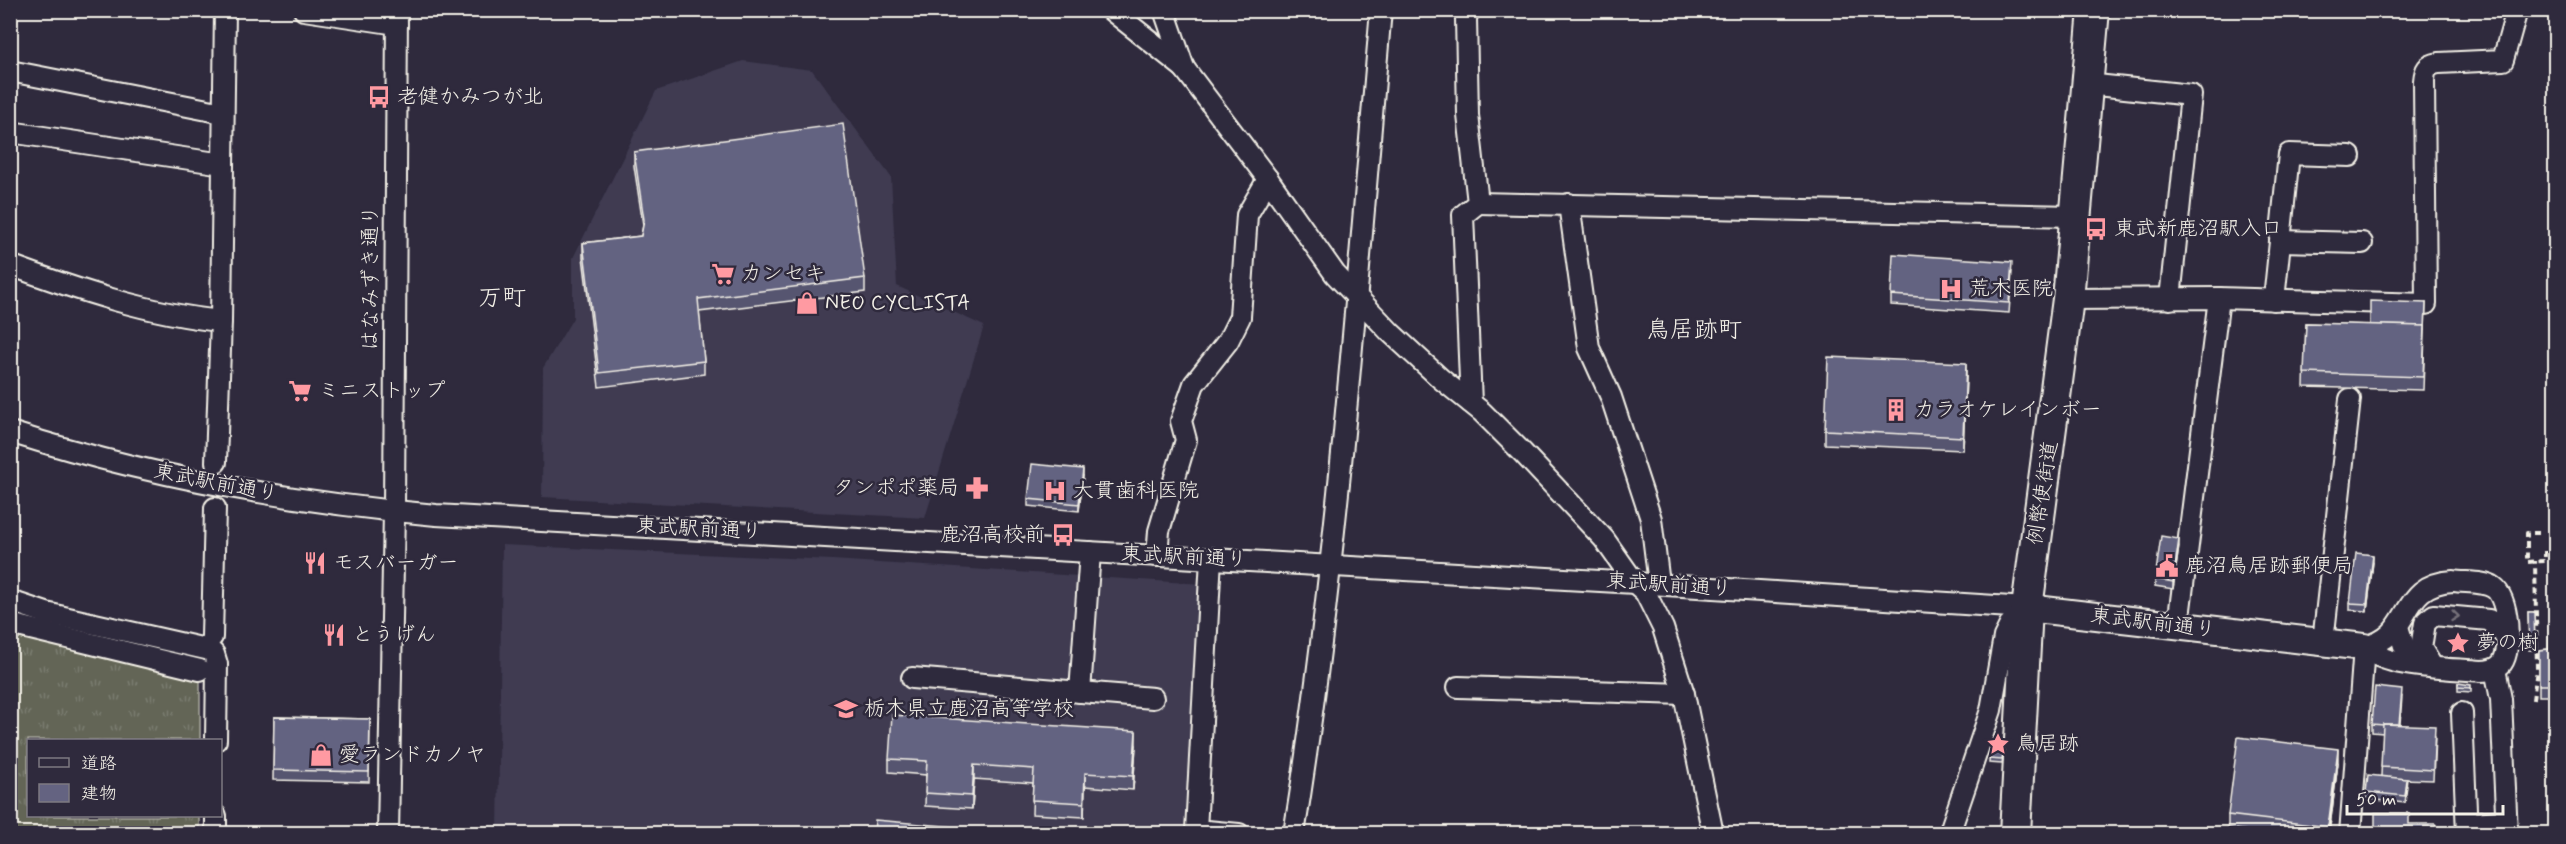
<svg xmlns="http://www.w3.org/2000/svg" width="2566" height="844" font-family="Mynerve,'Klee One',sans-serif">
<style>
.built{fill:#3f3b51}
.grass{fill:url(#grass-tufts);stroke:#acaba0;stroke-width:1.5}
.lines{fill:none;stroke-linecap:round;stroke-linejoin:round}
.minor-casing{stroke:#f4f1e8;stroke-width:24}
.major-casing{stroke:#f4f1e8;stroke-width:30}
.highway-casing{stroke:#f4f1e8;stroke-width:34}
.path{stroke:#f4f1e8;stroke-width:4;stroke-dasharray:6 4.5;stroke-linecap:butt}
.minor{stroke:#2f2a3d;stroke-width:20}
.major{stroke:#2f2a3d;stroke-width:26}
.highway{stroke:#2f2a3d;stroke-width:30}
.wall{fill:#56556f;stroke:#f4f1e8;stroke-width:1.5}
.shaded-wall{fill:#46455a;stroke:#f4f1e8;stroke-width:1.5}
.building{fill:#646381;stroke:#f4f1e8;stroke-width:1.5}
.oneway{stroke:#747079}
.labels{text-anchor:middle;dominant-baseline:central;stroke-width:5;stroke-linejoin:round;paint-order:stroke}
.poi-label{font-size:21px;fill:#f4f1e8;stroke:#2f2a3d;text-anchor:start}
.street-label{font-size:21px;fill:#f4f1e8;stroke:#2f2a3d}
.quarter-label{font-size:24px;fill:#f4f1e8;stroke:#2f2a3d}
</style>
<defs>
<pattern id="grass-tufts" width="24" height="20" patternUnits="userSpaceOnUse" patternTransform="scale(1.5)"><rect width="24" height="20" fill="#636557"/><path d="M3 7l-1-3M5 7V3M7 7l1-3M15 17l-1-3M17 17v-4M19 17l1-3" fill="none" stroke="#7a7c6f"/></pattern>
</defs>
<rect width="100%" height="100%" fill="#2f2a3d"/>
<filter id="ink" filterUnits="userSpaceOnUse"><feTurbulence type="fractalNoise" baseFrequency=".0167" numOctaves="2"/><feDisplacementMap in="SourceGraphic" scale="12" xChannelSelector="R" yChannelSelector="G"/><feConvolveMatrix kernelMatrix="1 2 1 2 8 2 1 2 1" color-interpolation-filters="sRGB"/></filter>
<g filter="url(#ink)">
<!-- built -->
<g class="built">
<path d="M743,61L812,70L891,177L897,286L984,326L925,518L542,497L543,368L573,318V258L656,91Z"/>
<path d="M502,545L833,560L1203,584L1183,833L498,834Z"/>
</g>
<!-- grass -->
<path class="grass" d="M10,611L200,657V740H28V816H199V833H11Z"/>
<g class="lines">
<!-- minor casing -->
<g class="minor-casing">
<g id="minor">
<path d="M304,10L397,24"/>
<path d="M1111,10L1184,68L1268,179L1335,274L1390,332L1441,379L1482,412L1523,453L1604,539L1635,583L1645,592L1663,628L1684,694L1713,834"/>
<path d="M1164,10L1184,68"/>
<path d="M1469,10L1466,18L1468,115L1478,203L1463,215L1471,403"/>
<path d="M10,71L223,113"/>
<path d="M2087,84L2191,95L2170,299"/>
<path d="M10,132L223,164"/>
<path d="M1478,203L2076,216"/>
<path d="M1569,204L1589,348L1611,397L1651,519L1659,584"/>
<path d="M2280,241L2362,243"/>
<path d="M10,265C77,290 150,314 221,321L225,10"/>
<path d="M2068,299L2219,298L2426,304L2424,81C2425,69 2427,65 2439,63L2503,60L2517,10"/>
<path d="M2274,300L2289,154L2350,156"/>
<path d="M10,432C151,477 289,502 436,515L1635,583L2027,608"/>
<path d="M216,462L221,321"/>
<path d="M1157,556L1159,531L1186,440L1181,421L1194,384L1228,341L1240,317L1247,215L1268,179"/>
<path d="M1211,558L1196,830L1239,834"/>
<path d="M2453,581C2465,583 2484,581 2494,588C2509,599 2512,649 2502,663C2496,670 2489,671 2481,671C2449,668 2387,669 2364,647C2416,636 2396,584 2453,581Z"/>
<path d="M10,601L46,613L210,650L214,654L217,664L216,740"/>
<path d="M10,624L200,670"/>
<path d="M2178,625L2219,298"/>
<path d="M2398,627L2404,646L2417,664"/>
<path d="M212,637L215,508"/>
<path d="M2323,642L2350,399"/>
<path d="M2432,666L2421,648L2425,623L2434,615L2489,620L2501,630L2507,640"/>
<path d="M2495,669L2501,699L2507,834"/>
<path d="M912,678L1153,698"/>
<path d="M1458,687L1684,694"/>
<path d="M1080,692L1090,552"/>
<path d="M2462,713L2467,834"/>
<path d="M2467,823L2506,821"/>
<path d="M216,834V816"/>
<path d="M388,834L394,511L397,10"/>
<path d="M1294,834C1338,561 1357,285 1381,10"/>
<path d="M1949,834L1991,710L2004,637L2011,623L2027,608"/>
<path d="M2350,834L2364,647"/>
</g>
</g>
<!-- major casing -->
<g class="major-casing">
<path id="major" d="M2027,608L2364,647"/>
</g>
<!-- highway casing -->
<g class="highway-casing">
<path id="highway" d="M2015,834L2027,608L2068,299L2094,10"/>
</g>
<!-- path -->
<g class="path">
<path d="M2539,533H2527V562L2545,561V547"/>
<path d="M2533,700L2537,669L2535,561"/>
</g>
<!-- minor -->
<use href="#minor" class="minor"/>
<!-- major -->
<use href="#major" class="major"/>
<!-- highway -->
<use href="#highway" class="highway"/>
</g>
<!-- wall -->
<g class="wall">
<path d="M634,152L865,278V292L699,312L704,361V374L599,387L583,257V243L641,236L643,225L634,166Z"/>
<path d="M2012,272L2009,313L1891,305V295Z"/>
<path d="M2426,303L2423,390L2304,387L2306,323L2370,325Z"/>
<path d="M1966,377L1963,450L1825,444V430Z"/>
<path d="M1083,476L1079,511L1028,506V499Z"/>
<path d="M2179,546L2173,589L2155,586V579Z"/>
<path d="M2373,562L2367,611L2350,610V603Z"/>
<path d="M2556,611V696H2539V650L2549,649Z"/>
<path d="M2528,612H2534L2535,650H2529Z"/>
<path d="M2458,683L2471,688V692L2458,691Z"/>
<path d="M2402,697L2400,724L2435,736L2433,780L2403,779L2407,786L2405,803L2366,799V792L2381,776L2383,733L2372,732V724Z"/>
<path d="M274,717L370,719L369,782L273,780Z"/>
<path d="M1136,745L1133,790L1085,786L1084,817L1032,814L1033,783L974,779L972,809L925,806L926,775L889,772V759Z"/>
<path d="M1990,748L2004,753L2002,764L1989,763Z"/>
<path d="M2338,763L2329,834H2269L2228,828V815Z"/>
</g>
<!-- shaded-wall -->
<g class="shaded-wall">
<path d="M1966,363V377L1963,450V437Z"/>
<path d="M1083,469V476L1079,511V504Z"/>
<path d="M2179,539V546L2173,589V582Z"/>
<path d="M2373,555V562L2367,611V604Z"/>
<path d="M1136,731V745L1133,790V776Z"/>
<path d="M2338,749V763L2329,834H2328Z"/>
<path d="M974,765V779L972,809V796Z"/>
<path d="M1085,773V786L1084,817V803Z"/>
</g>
<!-- building -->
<g class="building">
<path d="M843,124L865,278L698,299L704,361L599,373L583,243L641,236L644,220L634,152Z"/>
<path d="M1893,254L2012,262L2009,303L1891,295Z"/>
<path d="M2370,301L2426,303L2425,330V326L2370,325Z"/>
<path d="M2306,323L2425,326L2423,377L2304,373Z"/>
<path d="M1828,357L1966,363L1963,437L1825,430Z"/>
<path d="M1032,464L1083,469L1079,504L1028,499Z"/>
<path d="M2161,536L2179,539L2173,582L2155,579Z"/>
<path d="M2356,553L2373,555L2367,604L2350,603Z"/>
<path d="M2549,611H2556V685H2539V650L2549,649Z"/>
<path d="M2528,612H2534L2535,647H2529Z"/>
<path d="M2458,683L2471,685V688L2458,687Z"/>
<path d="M2375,687L2402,690L2399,724H2383V725L2372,724Z"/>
<path d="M892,715L1136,731L1133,776L1085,773L1084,803L1032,800L1034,769L974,765L972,796L925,793L927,761L889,759Z"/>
<path d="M274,717L370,719L369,772L273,770Z"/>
<path d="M2383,724L2435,726L2433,770L2381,767Z"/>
<path d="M2238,737L2338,749L2328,827L2228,815Z"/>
<path d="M1990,748L2004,750L2002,760L1989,759Z"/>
<path d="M2368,775L2407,779L2405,796L2366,792Z"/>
<path d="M2375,813H2409V824H2436V834H2375Z"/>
<path d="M875,820L1038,834H874Z"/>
</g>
<!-- one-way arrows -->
<defs><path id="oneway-chevron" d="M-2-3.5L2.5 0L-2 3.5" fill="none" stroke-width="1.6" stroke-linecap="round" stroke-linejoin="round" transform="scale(1.5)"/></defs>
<use class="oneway" href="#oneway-chevron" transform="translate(2455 616) rotate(6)"/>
</g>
<!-- icons -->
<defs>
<g id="bus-bare" transform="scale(1.8)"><path d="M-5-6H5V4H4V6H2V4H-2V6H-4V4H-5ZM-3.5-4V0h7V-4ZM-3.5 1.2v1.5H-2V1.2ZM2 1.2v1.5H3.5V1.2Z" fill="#ff9aa2" stroke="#2f2a3d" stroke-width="2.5" paint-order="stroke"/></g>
<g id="supermarket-bare" transform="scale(1.8)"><path d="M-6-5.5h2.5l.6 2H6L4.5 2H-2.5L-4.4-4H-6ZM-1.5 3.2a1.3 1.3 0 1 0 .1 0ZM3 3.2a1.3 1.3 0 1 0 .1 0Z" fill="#ff9aa2" stroke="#2f2a3d" stroke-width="2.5" paint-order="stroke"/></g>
<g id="hospital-bare" transform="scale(1.8)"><path d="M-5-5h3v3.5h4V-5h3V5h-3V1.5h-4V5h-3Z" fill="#ff9aa2" stroke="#2f2a3d" stroke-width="2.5" paint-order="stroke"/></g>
<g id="shop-bare" transform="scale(1.8)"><path d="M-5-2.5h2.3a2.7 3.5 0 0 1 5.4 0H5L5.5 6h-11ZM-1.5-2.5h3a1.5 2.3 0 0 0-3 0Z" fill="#ff9aa2" stroke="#2f2a3d" stroke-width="2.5" paint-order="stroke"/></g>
<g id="building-bare" transform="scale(1.8)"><path d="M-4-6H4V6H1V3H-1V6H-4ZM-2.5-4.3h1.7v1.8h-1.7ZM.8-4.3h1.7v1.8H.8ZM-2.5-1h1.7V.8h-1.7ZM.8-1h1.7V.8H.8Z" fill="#ff9aa2" stroke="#2f2a3d" stroke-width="2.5" paint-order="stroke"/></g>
<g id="pharmacy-bare" transform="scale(1.8)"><path d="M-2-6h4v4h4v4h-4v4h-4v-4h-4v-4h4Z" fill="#ff9aa2" stroke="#2f2a3d" stroke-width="2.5" paint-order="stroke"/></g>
<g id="restaurant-bare" transform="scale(1.8)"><path d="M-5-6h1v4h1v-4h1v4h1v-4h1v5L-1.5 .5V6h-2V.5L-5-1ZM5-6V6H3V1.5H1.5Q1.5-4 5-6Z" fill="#ff9aa2" stroke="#2f2a3d" stroke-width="2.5" paint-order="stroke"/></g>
<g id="civic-bare" transform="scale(1.8)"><path d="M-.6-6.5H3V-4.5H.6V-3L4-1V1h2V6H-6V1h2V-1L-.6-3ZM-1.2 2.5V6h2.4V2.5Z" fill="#ff9aa2" stroke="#2f2a3d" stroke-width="2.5" paint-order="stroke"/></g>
<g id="sight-bare" transform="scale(1.8)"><path d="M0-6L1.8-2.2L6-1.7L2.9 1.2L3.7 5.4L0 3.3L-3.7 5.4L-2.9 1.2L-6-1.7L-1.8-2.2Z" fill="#ff9aa2" stroke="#2f2a3d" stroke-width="2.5" paint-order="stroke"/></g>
<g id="school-bare" transform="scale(1.8)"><path d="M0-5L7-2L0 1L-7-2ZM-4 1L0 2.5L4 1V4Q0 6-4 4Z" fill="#ff9aa2" stroke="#2f2a3d" stroke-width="2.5" paint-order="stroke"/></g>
</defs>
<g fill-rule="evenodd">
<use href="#bus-bare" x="379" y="97"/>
<use href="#bus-bare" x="2096" y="229"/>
<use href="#supermarket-bare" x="723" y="274"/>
<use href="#hospital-bare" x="1951" y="289"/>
<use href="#shop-bare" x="807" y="303"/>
<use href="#supermarket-bare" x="300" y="391"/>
<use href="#building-bare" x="1896" y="410"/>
<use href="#pharmacy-bare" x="977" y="488"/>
<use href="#hospital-bare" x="1055" y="491"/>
<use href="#bus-bare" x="1063" y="535"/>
<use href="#restaurant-bare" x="315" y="563"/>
<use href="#civic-bare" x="2167" y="566"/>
<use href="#restaurant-bare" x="334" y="635"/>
<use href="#sight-bare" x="2458" y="643"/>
<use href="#school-bare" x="846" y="709"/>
<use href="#sight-bare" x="1998" y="744"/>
<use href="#shop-bare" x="321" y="755"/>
</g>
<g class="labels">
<!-- poi labels -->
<g class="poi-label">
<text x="397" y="97">老健かみつが北</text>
<text x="2114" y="229">東武新鹿沼駅入口</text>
<text x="741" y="274">カンセキ</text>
<text x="1969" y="289">荒木医院</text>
<text x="825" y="303">NEO CYCLISTA</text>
<text x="318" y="391">ミニストップ</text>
<text x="1914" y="410">カラオケレインボー</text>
<text x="959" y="488" text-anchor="end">タンポポ薬局</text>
<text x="1073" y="491">大貫歯科医院</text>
<text x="1045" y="535" text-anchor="end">鹿沼高校前</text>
<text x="333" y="563">モスバーガー</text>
<text x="2185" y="566">鹿沼鳥居跡郵便局</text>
<text x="352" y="635">とうげん</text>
<text x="2476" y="643">夢の樹</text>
<text x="864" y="709">栃木県立鹿沼高等学校</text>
<text x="2016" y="744">鳥居跡</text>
<text x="339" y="755">愛ランドカノヤ</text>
</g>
<!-- street labels -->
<g class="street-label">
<text transform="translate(371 278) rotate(-90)">はなみずき通り</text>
<text transform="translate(216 483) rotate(11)">東武駅前通り</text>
<text transform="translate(2043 493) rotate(-81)">例幣使街道</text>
<text transform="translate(699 529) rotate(3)">東武駅前通り</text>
<text transform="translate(1184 557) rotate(3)">東武駅前通り</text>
<text transform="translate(1669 585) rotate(4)">東武駅前通り</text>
<text transform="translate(2153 623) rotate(7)">東武駅前通り</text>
</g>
<!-- quarter labels -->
<g class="quarter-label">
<text x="502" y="298">万町</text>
<text x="1694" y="330">鳥居跡町</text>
</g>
</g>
<!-- margin -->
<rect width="2566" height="844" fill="none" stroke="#2f2a3d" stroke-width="36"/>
<rect x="18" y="18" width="2530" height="808" fill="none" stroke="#f4f1e8" stroke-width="2" filter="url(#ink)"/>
<!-- legend -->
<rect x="27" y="739" width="195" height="78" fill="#2f2a3d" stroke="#7e7a81" stroke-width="1.5"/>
<rect x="39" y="758" width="30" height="9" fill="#2f2a3d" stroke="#7e7a81" stroke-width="1.5"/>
<text x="81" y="769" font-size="18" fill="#f4f1e8">道路</text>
<rect x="39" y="784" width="30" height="18" fill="#646381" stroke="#7e7a81" stroke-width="1.5"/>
<text x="81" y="799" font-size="18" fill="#f4f1e8">建物</text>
<!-- scale -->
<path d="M2347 805v9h156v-9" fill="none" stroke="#f4f1e8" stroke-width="3"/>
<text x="2356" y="805" font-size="18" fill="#f4f1e8" stroke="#2f2a3d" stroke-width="4.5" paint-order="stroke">50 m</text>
</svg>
